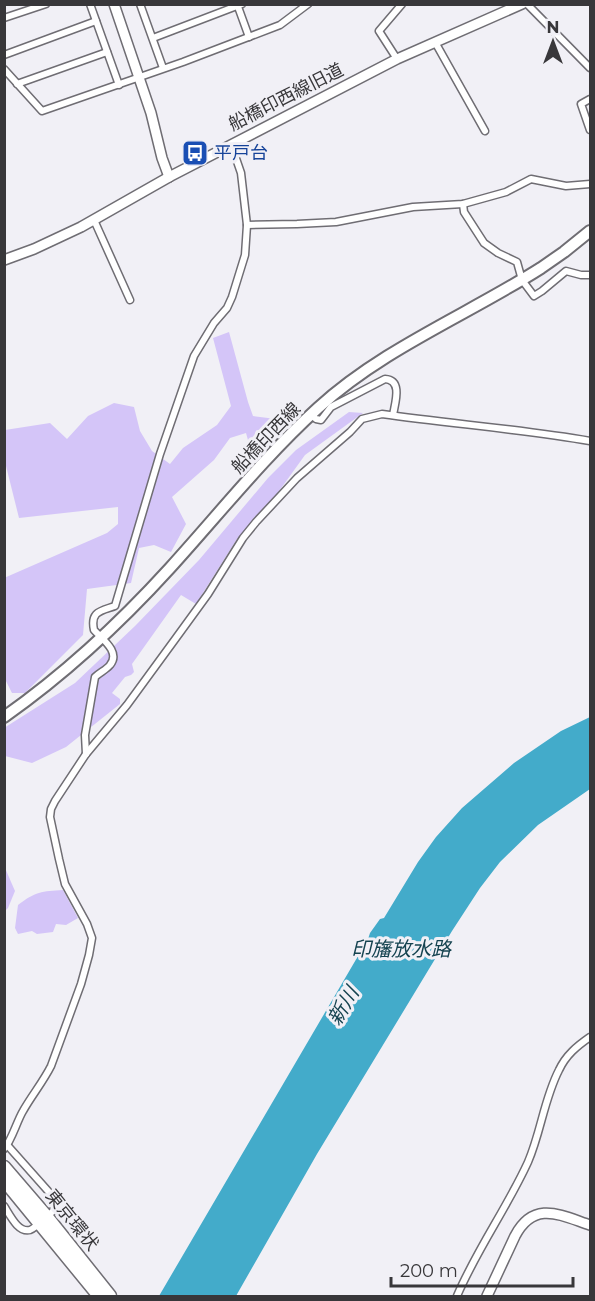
<svg xmlns="http://www.w3.org/2000/svg" width="595" height="1301" font-family="Montserrat,'Noto Sans JP',sans-serif">
<style>
.green{fill:#d4c5f8}
.water{fill:#43abca}
.lines{fill:none;stroke-linecap:round;stroke-linejoin:round}
.street-casing{stroke:#6f6d73;stroke-width:9}
.secondary-casing{stroke:#6f6d73;stroke-width:12}
.primary-casing{stroke:#6f6d73;stroke-width:14}
.highway-casing{stroke:#6f6d73;stroke-width:15}
.street{stroke:#fff;stroke-width:6}
.secondary{stroke:#fff;stroke-width:9}
.primary{stroke:#fff;stroke-width:10}
.highway{stroke:#fff;stroke-width:12}
.labels{text-anchor:middle;dominant-baseline:central;stroke-width:6;stroke-linejoin:round;paint-order:stroke}
.street-label{font-size:18px;fill:#38373a;stroke:#f1f0f6}
.transit-label{font-size:18px;fill:#164399;stroke:#f1f0f6;text-anchor:start}
.water-label{font-size:20px;font-style:italic;fill:#154350;stroke:#f1f0f6}
</style>
<rect width="100%" height="100%" fill="#f1f0f6"/>
<!-- green -->
<g class="green">
<path d="M229,332L248,402L253,416L276,419L281,430L253,458L246,433L230,438L214,460L172,497L186,524L171,552L154,545L139,548L131,583L87,589L83,635L25,693H12L5,679L4,578L107,533L118,524V507L19,518L5,462V430L50,423L67,439L88,416L114,403L134,407L140,431L152,451L170,464L183,448L217,425L231,406L213,338Z"/>
<path d="M349,412L363,413L305,455L274,498L237,539L196,604L181,595L132,664L134,672L131,675L125,677L112,693L120,699V704L66,747L32,763L5,756L4,728L75,683L135,626L199,560L268,478L296,450Z"/>
<path d="M5,868L15,891L8,908L5,911Z"/>
<path d="M63,890L78,918L66,925L56,924L53,932L37,934L32,931L18,934L15,928L18,905C35,892 42,891 63,890Z"/>
</g>
<!-- water -->
<path class="water" d="M590,717V789L538,825L500,862L480,888L452,931L317,1154L236,1296H159L368,939L370,933L380,919L384,918L418,862L436,837L462,808L514,763L561,731Z"/>
<g class="lines">
<!-- street casing -->
<g class="street-casing">
<g id="street">
<path d="M90,4L119,85"/>
<path d="M140,4L163,68"/>
<path d="M237,4L249,37"/>
<path d="M527,4L590,68"/>
<path d="M4,18L46,4"/>
<path d="M153,38L242,4"/>
<path d="M435,42L485,131"/>
<path d="M4,55L96,21"/>
<path d="M397,59L379,31L402,4"/>
<path d="M4,69L42,111L183,62L280,25L308,4"/>
<path d="M17,84L107,52"/>
<path d="M590,99L581,104L590,130"/>
<path d="M463,204L464,212L484,243L498,253L517,262L522,280L534,296L542,291L566,271L581,275H590"/>
<path d="M94,220L130,300"/>
<path d="M247,225L297,224L336,222L413,207L463,204L506,192L531,179L566,186L590,184"/>
<path d="M311,415L316,419L321,420L331,407L385,379C403,380 395,403 393,415"/>
<path d="M86,754L85,735L95,677C100,672 106,670 110,665C121,652 102,639 94,630C90,611 101,611 115,606L160,454L194,356L214,323L227,308L232,297L245,255L247,225L241,173L231,144"/>
<path d="M8,1146L56,1200L53,1211L47,1217"/>
<path d="M4,1149C11,1142 17,1121 23,1111C32,1095 43,1082 51,1066L81,984L89,955L92,938L87,924L65,884L59,859L50,817L51,809L55,801L86,754L127,705L176,638L208,594L243,538L256,522L297,478L350,432L362,419L382,414C452,424 521,429 590,441"/>
<path d="M4,1206C10,1215 18,1233 30,1230C33,1229 36,1226 39,1224"/>
<path d="M457,1296C477,1249 507,1208 528,1162C541,1132 544,1099 559,1070C566,1055 577,1046 590,1037"/>
</g>
</g>
<!-- secondary casing -->
<g class="secondary-casing">
<g id="secondary">
<path d="M114,4L151,113L162,158L169,177"/>
<path d="M4,260L34,249L81,227L169,177L397,59L522,4"/>
<path d="M487,1296L515,1236C534,1200 560,1215 590,1225"/>
</g>
</g>
<!-- primary casing -->
<g class="primary-casing">
<path id="primary" d="M4,717C65,674 120,623 170,568C219,514 264,457 318,408C382,349 469,314 541,268L564,252L590,231"/>
</g>
<!-- highway casing -->
<g class="highway-casing">
<g id="highway">
<path d="M4,1167L47,1217L110,1296"/>
<path d="M4,1180L99,1296"/>
</g>
</g>
<!-- street -->
<use href="#street" class="street"/>
<!-- secondary -->
<use href="#secondary" class="secondary"/>
<!-- primary -->
<use href="#primary" class="primary"/>
<!-- highway -->
<use href="#highway" class="highway"/>
</g>
<!-- icons -->
<defs>
<g id="bus-square" transform="scale(1.35)"><rect x="-9" y="-9" width="18" height="18" rx="4" fill="#1a4fb4" stroke="#f1f0f6"/><path d="M-5-6H5V4H4V6H2V4H-2V6H-4V4H-5ZM-3.5-4V0h7V-4ZM-3.5 1.2v1.5H-2V1.2ZM2 1.2v1.5H3.5V1.2Z" fill="#fff"/></g>
</defs>
<g fill-rule="evenodd">
<use href="#bus-square" x="195" y="153"/>
</g>
<g class="labels">
<!-- street labels -->
<g class="street-label">
<text transform="translate(286 97) rotate(-27)">船橋印西線旧道</text>
<text transform="translate(266 438) rotate(-46)">船橋印西線</text>
<text transform="translate(72 1220) rotate(51)">東京環状</text>
</g>
<!-- transit labels -->
<g class="transit-label">
<text x="214" y="153">平戸台</text>
</g>
<!-- water labels -->
<g class="water-label">
<text x="401" y="949">印旛放水路</text>
<text transform="translate(343 1006) rotate(-59)">新川</text>
</g>
</g>
<!-- border -->
<rect width="595" height="1301" fill="none" stroke="#38373a" stroke-width="12"/>
<!-- north arrow -->
<g transform="translate(553 42)" stroke="#f1f0f6" stroke-width="4.5" paint-order="stroke">
<path d="M0-4.5L10 22L0 15L-10 22Z" fill="#38373a"/>
<text y="-9" font-size="16" font-weight="bold" text-anchor="middle" fill="#38373a">N</text>
</g>
<!-- scale -->
<path d="M391 1277v9h182v-9" fill="none" stroke="#38373a" stroke-width="3"/>
<text x="400" y="1277" font-size="18" fill="#38373a" stroke="#f1f0f6" stroke-width="4.5" paint-order="stroke">200 m</text>
</svg>
